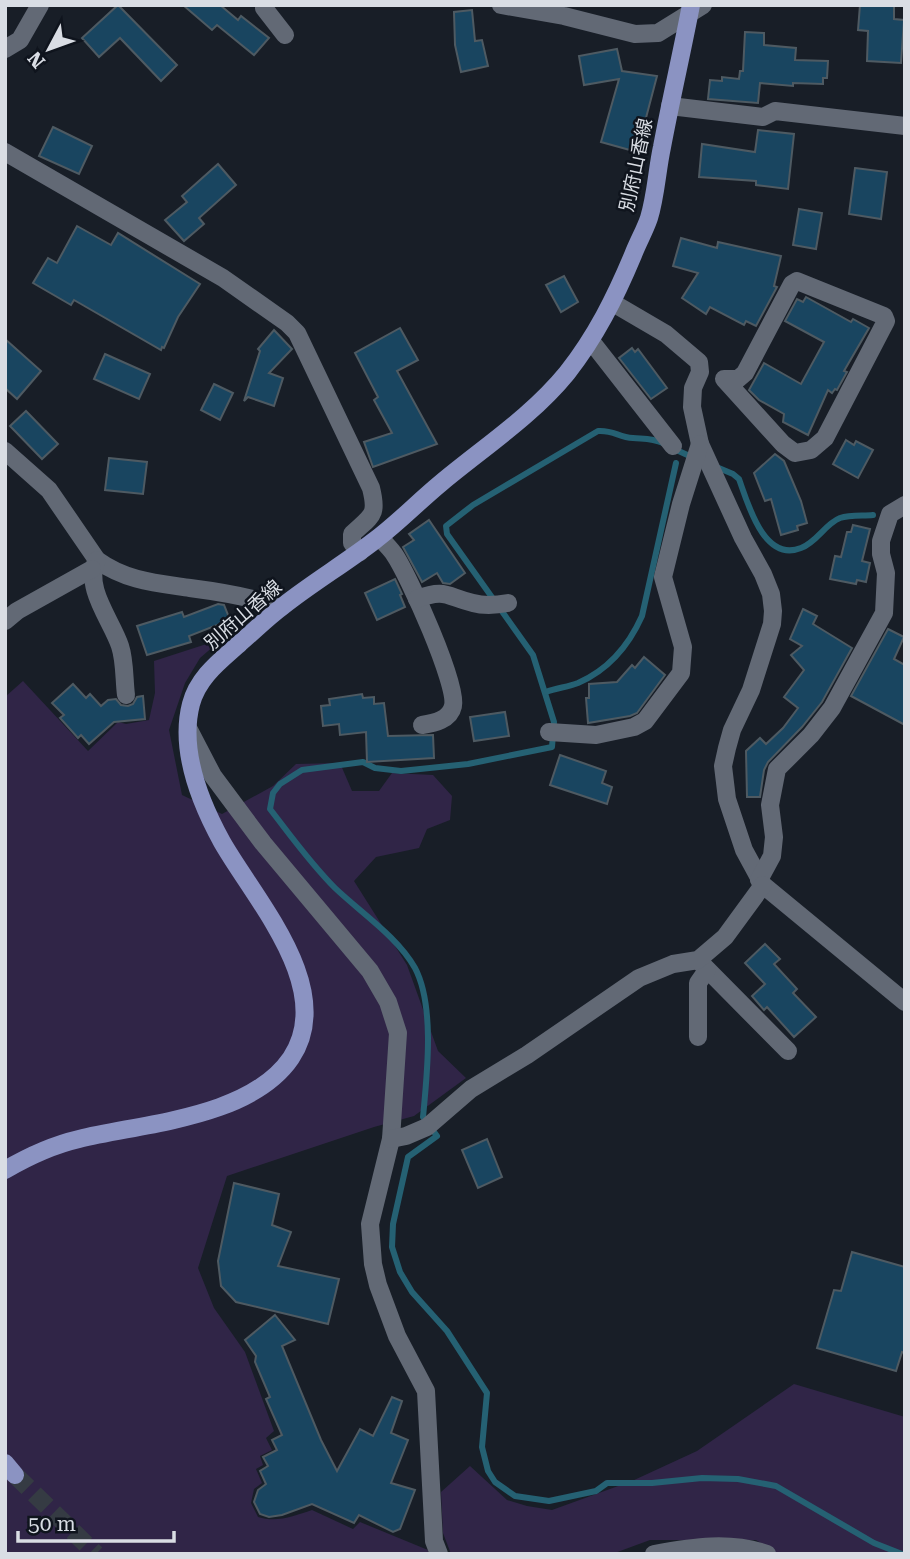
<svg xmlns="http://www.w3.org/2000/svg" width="910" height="1559" font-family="'Roboto Serif','Noto Sans JP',serif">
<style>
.green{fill:#302547}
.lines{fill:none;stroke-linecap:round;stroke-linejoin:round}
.stream{stroke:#256173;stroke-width:6}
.building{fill:#194560;stroke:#4e5a62;stroke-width:2}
.major-tunnel{stroke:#353b43;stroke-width:18;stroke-dasharray:18 9;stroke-linecap:butt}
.minor{stroke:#626975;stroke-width:18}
.major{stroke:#8b93c2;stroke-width:18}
.labels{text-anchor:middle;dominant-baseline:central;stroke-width:5;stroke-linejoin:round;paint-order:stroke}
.street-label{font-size:19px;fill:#d9dde4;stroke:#0f141d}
</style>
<rect width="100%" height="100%" fill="#181e27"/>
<!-- green -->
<g class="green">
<path d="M222,639L200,658L185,683L169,730L182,795L222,814L273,786L296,764L340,763L352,791H379L392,773L433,775L452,796L450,820L427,829L419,848L376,857L354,881L407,965L438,1051L466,1078L414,1116L374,1127L227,1176L198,1268L214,1308L245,1352L274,1431L266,1438L272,1450L260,1456L263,1465L256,1469L262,1483L254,1489L251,1503L258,1517C277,1523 294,1516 312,1510L353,1529L360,1522L428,1550L429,1554H5V697L23,681L88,751L118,722L126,724L149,720L155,693L154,661Z"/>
<path d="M794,1384L905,1417V1554H777L756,1540H650L612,1554H451L443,1533L441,1492L470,1466L507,1500L527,1506L552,1510L632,1481L697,1451Z"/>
</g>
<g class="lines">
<!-- stream -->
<g class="stream">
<path d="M663,443C652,438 644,439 633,438C618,437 614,430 598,431L473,505L446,526L447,534L533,655L554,722L552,747L468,764L401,771L375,768L363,762L302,770L280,784L273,793L270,809C291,836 310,863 335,888C360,912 398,937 415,968C435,1006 427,1075 423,1117L437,1136L408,1157L393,1224L392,1247L400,1272L412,1292L447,1331L487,1393L482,1447L488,1471L495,1482L515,1496L549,1501L596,1491L607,1483H652L702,1478L738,1479L776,1486L874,1543L902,1554"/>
<path d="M672,448L694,458"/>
<path d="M714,466L733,474L739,479C748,504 764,563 801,548C817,542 825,524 840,518C850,515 863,516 873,515"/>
<path d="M546,692C556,688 568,687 578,683C608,670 629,645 642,616L676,463"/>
</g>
</g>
<!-- building -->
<g class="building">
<path d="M118,5L177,65L161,81L120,38L99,57L82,38Z"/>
<path d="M183,5H220L238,20L241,16L269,38L254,55L217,25L212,30Z"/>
<path d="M860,5H894V19L904,20L901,63L867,61L868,31L858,30Z"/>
<path d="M472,10L475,41L482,40L488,66L461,72L455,45L454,12Z"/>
<path d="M745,32L764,33V45L796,48L795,60L828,61L827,78H823V84L793,83V86L760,83L758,103L708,99L710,80L722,81V77L739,79L740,71H743Z"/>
<path d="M617,49L622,71L657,76L637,152L601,142L619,79L584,85L579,56Z"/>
<path d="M53,127L92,146L79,174L39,156Z"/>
<path d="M758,130L794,134L788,189L756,185V181L699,177L702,144L755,152Z"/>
<path d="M218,164L236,185L199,218L204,224L184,241L165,220L187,202L182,196Z"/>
<path d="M855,168L887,172L881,219L849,214Z"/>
<path d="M799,209L822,213L816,249L793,245Z"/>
<path d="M77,226L111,245L118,233L200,284L178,317L164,348L162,347L161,350L74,300L71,305L33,283L48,258L57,263Z"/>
<path d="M681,238L717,248L718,242L781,256L774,286L777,287L756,326L746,321L744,325L710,307L706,314L682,298L698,273L673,266Z"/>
<path d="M564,276L578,302L561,312L546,285Z"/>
<path d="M806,297L851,322L853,319L869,328L844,371L847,372L837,390L835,389L832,393L828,390L808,435L783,422L784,414L759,400L749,390L764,363L801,384L824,342L785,321L797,299L803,302Z"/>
<path d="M400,328L418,360L397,371L437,444L373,467L364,442L392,433L374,400L378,397L355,353Z"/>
<path d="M274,330L292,349L269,373L283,378L274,406L248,397L244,401L260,351L258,349Z"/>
<path d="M5,339L41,371L17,399L5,388Z"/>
<path d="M632,348L635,352L638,349L667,388L651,399L619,358Z"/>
<path d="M105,354L150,374L139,399L94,379Z"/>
<path d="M214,384L233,393L220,420L201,410Z"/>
<path d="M26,411L58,444L42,459L10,426Z"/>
<path d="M846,440L854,445L856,441L873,450L858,478L833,464Z"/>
<path d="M775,454L784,461L801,501L807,523L797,526L798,530L781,535L771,499L765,501L754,473Z"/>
<path d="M109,458L147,462L143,494L105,490Z"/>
<path d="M429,520L465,573L450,584L443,583L437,573L422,582L403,547L414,540L409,534Z"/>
<path d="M853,525L870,529L862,561L870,563L866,582L857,580L856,584L830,579L835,556L841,557L847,532H851Z"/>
<path d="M395,579L402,594L400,595L405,607L377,620L365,593Z"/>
<path d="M218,604L224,605L230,620L189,636L191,642L147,655L137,626L182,612L184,617Z"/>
<path d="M803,609L817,616L813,624L852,648L822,702L802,727L768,762L764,770L760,797H747L746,751L760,738L766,744L783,728L798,708L784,697L804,670L791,655L802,646L790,639Z"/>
<path d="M888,629L904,637L894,659L905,665V725L851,696Z"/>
<path d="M644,657L665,675L637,713L630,716L588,723L586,698H589V684L617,682L632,665L635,668Z"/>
<path d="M73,684L86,698L90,694L101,706L108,700L116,699L121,705L128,706L133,704L137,697L143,696L145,719L114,722L89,744L81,735L78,738L60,718L64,715L52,703Z"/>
<path d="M362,694L363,698L374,697V704L384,703L388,736L433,735L434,758L367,762L366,732L340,735L339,724L323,726L321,706L330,705L329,699Z"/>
<path d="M505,712L509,736L474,741L470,717Z"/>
<path d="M560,755L606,771L602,783L612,787L607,804L550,785Z"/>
<path d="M765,944L780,959L774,964L797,989L793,993L816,1017L794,1037L767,1007L764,1010L752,996L765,984L745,963Z"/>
<path d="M487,1139L502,1177L478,1188L462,1150Z"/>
<path d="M234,1183L279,1194L272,1225L291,1232L278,1266L339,1279L328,1324L236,1302L221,1286L218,1261Z"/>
<path d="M852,1252L905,1267V1353L902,1352L896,1371L817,1348L834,1290L841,1291Z"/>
<path d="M275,1315L295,1340L282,1346L321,1440L337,1471L360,1429L373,1436L392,1397L402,1401L391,1433L408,1440L391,1483L415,1490L400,1529L393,1532L359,1515L354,1523L312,1504L282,1515L269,1517L260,1514L254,1502L258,1490L266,1484L260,1471L268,1466L263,1457L277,1450L272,1440L282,1435L266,1399L270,1397L255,1362L256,1356L245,1340Z"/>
</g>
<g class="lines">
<!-- major-tunnel -->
<path class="major-tunnel" d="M15,1475L96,1554"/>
<!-- minor -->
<g class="minor">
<path d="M265,5L264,8L285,35"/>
<path d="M501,5L564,16L635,34L658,33L703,5"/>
<path d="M5,49L20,40L40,5"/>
<path d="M670,106L763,117L775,111L905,126"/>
<path d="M5,152L223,278L287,323L297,333L371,488C378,516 372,515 352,534V543L360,552"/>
<path d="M797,281L884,316L886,321L825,438L811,450L795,453L783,444L724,379H738L745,373L792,284Z"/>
<path d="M613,303L666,334L699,362L700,372L693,388L692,407L700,444L743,538L763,574L771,594L773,611L772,624L751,690L732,730L727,748L723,766L727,799L744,850L763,885L905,1002"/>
<path d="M591,341L673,446"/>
<path d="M5,451L49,490L97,560C126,581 156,583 190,588C221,592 252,597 281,607"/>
<path d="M380,537C384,543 390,548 394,554C408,574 458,685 453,706C450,720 434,723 422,725"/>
<path d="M97,560C83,587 112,621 120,646C125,661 124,679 126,695"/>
<path d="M417,599C446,588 447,597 473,603C484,606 497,605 508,603"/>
<path d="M5,621L17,611L92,569"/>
<path d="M188,728L213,776L263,843L370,971L388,1002L398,1033L391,1139L370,1224L373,1264L378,1285L397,1336L426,1391L434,1541L439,1554"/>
<path d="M549,732L596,735L634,727L645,721L681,673L683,647L663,577L681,504L700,444"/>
<path d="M759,880L772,856L774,837L770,805L777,769L811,735L832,708L884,613L886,573L881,554V541L890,514L905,505"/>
<path d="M698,960L788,1051"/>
<path d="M698,1037V983L707,970"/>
<path d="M391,1139L406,1136L427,1127L471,1089L527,1055L639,978L673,964L698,960L725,937L763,885"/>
<path d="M654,1554C693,1547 730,1541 767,1554"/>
</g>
<!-- major -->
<g class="major">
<path d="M5,1170C29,1156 53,1145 79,1139C144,1123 250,1118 291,1058C337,989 255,900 222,842C200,802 179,750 191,704C198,677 220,661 240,643C254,631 268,617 283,606C312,583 344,564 374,541C398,523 418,502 441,483C484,447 531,417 567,373C596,336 615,298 633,255C638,242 645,230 649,218C656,195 657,170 662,147C671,99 682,52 691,5"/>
<path d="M5,1463L15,1475"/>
</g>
</g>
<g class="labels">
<!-- street labels -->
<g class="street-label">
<text transform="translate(636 165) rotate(-78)">別府山香線</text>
<text transform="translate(243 615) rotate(-41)">別府山香線</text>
</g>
</g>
<!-- border -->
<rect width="910" height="1559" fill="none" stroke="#d9dde4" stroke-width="14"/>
<!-- north arrow -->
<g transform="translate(49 49) rotate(229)" stroke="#0f141d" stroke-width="5" paint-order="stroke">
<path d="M0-5L12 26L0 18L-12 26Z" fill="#d9dde4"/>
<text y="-10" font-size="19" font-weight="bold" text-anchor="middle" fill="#d9dde4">N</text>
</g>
<!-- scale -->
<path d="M18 1531v10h156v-10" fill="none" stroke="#d9dde4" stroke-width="3.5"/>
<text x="28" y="1531" font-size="21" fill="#d9dde4" stroke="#0f141d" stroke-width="5" paint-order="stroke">50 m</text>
</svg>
